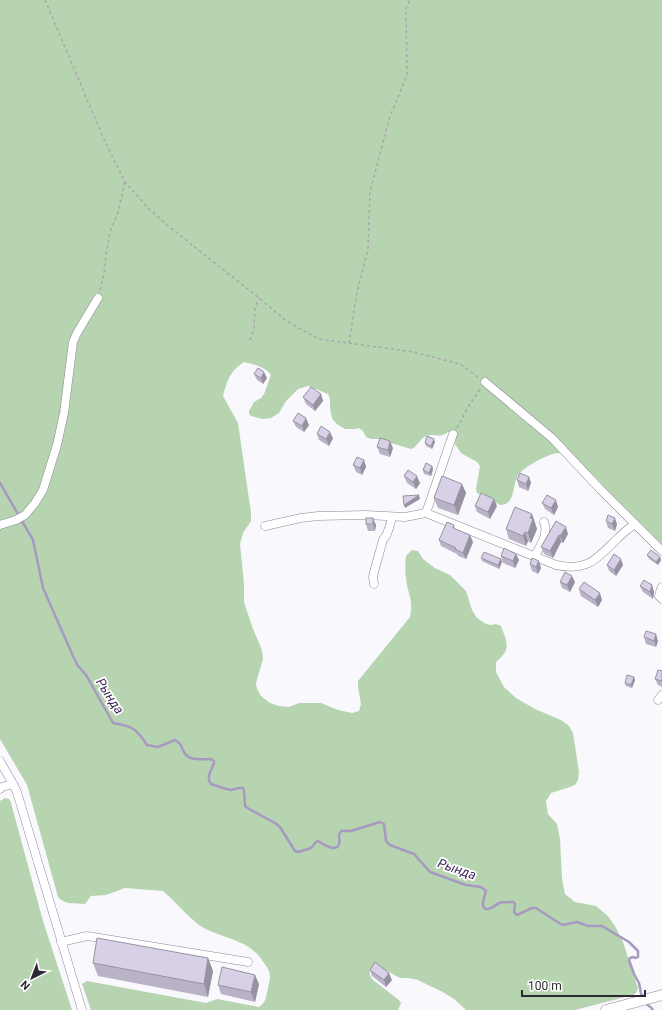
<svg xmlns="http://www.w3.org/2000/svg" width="662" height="1010" font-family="Roboto,sans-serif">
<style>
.forest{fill:#b6d4af}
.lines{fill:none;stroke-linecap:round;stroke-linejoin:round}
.stream{stroke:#a899c1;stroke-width:2.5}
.minor-casing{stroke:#8e869b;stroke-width:9}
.major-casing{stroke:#8e869b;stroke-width:11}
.path{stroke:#a8a6ac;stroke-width:1.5;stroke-dasharray:3 3;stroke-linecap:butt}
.minor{stroke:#fff;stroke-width:8}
.major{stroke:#fff;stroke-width:10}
.wall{fill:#bab3c7}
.shaded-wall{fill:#9792a2}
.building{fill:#d8d0e7;stroke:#9792a2}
.labels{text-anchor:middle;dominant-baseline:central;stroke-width:3.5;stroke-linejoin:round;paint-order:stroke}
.water-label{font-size:13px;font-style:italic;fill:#3f295c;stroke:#fff}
</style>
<rect width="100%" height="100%" fill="#f9f8fc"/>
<!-- forest -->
<g class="forest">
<path d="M0,0H662V545L577,459C572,456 565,453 559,453C549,453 524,467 518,475C512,485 516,505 500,505L477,493L476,489L480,466L477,462L461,453L455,444L456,437L455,433L451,432H448C440,439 434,433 426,436C419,439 418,447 411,449L378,439H371L366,437L363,431L359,428L355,429H345L338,425L333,420L331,414L330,407V399L328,394L308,386L298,389L286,401L279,413L271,418L263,419L251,416L249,414V411L254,402L261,398L264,394L271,375C265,367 253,364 244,362C230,371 227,381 223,396L238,423L251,513V521L243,533L240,544L244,584V602L253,629L262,650L263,659L256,683L257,689L261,696L270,703L279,706L289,707L299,703H321L338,710L352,713L359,711L361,704L358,687V681L410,617C413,601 410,599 407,585C405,575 405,566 406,556L412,550L418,551L423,559L435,568L450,575L466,591L472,610L477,618L486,624L491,625L496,624L501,626C507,643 512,648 496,662V672L504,687L516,698L535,709L561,720L569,726L573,733L579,772L578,780L575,785L570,787L551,793L546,801L548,814L557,824L560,839L562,879L565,894L575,902L596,906L608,916L615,926L623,942L638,988L636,993L633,995L575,1010H466L454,999L441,991L430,986L418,980L408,978H400L378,966H374C368,971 369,975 373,980L399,1000L401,1003L398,1010H91L82,984L87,981L206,1003L217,999L259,1007C266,1003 266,996 268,989C268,985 270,980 270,977C270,971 267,967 264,963C248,937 222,940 199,925C186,915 176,902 163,891L125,888L106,895L91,896L85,904C75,903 64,905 58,897L27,785L0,739Z"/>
<path d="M5,798L9,799L11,803L43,921L72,1010H0V801Z"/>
</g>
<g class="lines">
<!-- stream -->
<g class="stream">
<path d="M0,483L33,540L43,588L73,656L78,666L86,675L113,723C132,726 136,728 147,745L158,747L175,740C180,743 181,745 183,750C187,762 201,759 211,759L214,761V763L209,775V780L211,784L223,788L231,790L239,788H243L244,791L245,806L249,809L275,823L280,827L295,851L298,852L311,848L316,842L318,841C322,844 337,853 339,844C341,838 336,837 341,831H351L380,822L384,824L386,841L390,845L414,854L430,872L466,885L481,887L486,891C485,895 483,900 483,904C483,915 496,905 499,903C503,902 508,902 513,902L515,904L514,912L517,915L532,908H536L559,923L563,925L577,922L588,926H602L629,942L638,951V957L636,958L633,957L630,958L629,960L634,974L639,983L642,998"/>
<path d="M645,1002C647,1006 651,1006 653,1010"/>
</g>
<!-- minor casing -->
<g class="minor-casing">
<g id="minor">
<path d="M485,382L552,438L600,489L662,551"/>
<path d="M426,513L453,434"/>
<path d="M0,525L16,520L25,515L35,503L43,490L57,445L64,413L73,342L77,333L98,298"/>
<path d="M265,526L301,518L318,516L366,515L405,517L426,513L556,565C589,572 597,558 618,538C623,533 629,528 635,524"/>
<path d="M535,556C540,546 549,534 544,522"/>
<path d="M374,584L373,577L374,572L383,540L387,534L390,525L392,517"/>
<path d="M662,587L660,592L659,596L662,599"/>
<path d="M658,700L662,695"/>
<path d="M0,761L13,784L17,792L82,1010"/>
<path d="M0,789L2,787L13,784"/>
<path d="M61,942L87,936L248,962"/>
</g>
</g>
<!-- major casing -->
<g class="major-casing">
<path id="major" d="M606,1010L662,995"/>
</g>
<!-- path -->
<g class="path">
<path d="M45,0L103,137L125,182L149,209L167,225L259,298L285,320L302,330L319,339L414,352L460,364L479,378"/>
<path d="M100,290L104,274L106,255L110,232L118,212L125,182"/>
<path d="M250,340L254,328L255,308L259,298"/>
<path d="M349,343L357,292L368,249L370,192L389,119L407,75L406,8L410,0"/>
<path d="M457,428L468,407L481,388"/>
</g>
<!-- minor -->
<use href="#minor" class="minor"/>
<!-- major -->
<use href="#major" class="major"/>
</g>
<!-- wall -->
<g class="wall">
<path d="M254,374L267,378L263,384L257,380Z"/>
<path d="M321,394L323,401L315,411L306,404L303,397Z"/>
<path d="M293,421L309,425L304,432L296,427Z"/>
<path d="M317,434L333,438L329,446L319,440Z"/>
<path d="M435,442L432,449L426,446L425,443Z"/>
<path d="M377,447L393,448L390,457L380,454Z"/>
<path d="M364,460L366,467L362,475L356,472L353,465Z"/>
<path d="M432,466L433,469L431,476L424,474L423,470Z"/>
<path d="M404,476L420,483L416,489L407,483Z"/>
<path d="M529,477L531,483L528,491L519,487L517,480Z"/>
<path d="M462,484L466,493L458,515L438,508L434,498Z"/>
<path d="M542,503L558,507L554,515L545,509Z"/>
<path d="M475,506H497L490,519L477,512Z"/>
<path d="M532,514L537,529L531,543L528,541L526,546L509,539L506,529Z"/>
<path d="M556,521L568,534L563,543L561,542L553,558L544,554L541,547Z"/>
<path d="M606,521L617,524L615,531L608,528Z"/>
<path d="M366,524L376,525L375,531H368Z"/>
<path d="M454,525L455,529L473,542L466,559L458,556L457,554L441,546L439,540Z"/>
<path d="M516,554L519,560L515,568L503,563L501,556Z"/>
<path d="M647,555L661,560L658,565L649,559Z"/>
<path d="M481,558L501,559L502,562L499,569L482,561Z"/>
<path d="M530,564L541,568L538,574L532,571Z"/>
<path d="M607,565H623L616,576L609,571Z"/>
<path d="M560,582H575L570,592L562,588Z"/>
<path d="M652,585L654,592L653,599L643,592L640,586Z"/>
<path d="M579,589L602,600L598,607L581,596Z"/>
<path d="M644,637L658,641L656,647L646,644Z"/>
<path d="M662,671V687L658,685L655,679Z"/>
<path d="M634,677L635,680L632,688L626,686L625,683Z"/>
<path d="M208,958L213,971L208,997L98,976L93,963Z"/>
<path d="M370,970L392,980L386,987L372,976Z"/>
<path d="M259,984L255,1002L221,994L218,985Z"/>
</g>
<!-- shaded-wall -->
<g class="shaded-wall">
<path d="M264,372L267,378L263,384L261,378Z"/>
<path d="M321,394L323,401L315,411L313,405Z"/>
<path d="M306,418L309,425L304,432L302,426Z"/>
<path d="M330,432L333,438L329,446L326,439Z"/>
<path d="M434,439L435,442L432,449L431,446Z"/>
<path d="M390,441L393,448L390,457L388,450Z"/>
<path d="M364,460L366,467L362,475L360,468Z"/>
<path d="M432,466L433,469L431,476L429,473Z"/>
<path d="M417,476L420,483L416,489L413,482Z"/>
<path d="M529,477L531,483L528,491L526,484Z"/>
<path d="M462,484L466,493L458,515L454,505Z"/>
<path d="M419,495L420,499L405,508L404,505Z"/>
<path d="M494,499L497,506L490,519L488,512Z"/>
<path d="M556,500L558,507L554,515L551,508Z"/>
<path d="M532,514L537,529L531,543L528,533L530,518Z"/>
<path d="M373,518L376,525L375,531L373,524Z"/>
<path d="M615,518L617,524L615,531L612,524Z"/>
<path d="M566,527L568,534L563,543L560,536Z"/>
<path d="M525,532L528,541L526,546L523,536Z"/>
<path d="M470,535L473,542L466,559L463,553Z"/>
<path d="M559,535L561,542L553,558L550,551Z"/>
<path d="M516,554L519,560L515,568L513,561Z"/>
<path d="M660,557L661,560L658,565L656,562Z"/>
<path d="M501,559L502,562L499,569L498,565Z"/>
<path d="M621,559L623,565L616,576L614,570Z"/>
<path d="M539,561L541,568L538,574L536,567Z"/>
<path d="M572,576L575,582L570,592L567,585Z"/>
<path d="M652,585L654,592L653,599L650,592Z"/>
<path d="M600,593L602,600L598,607L595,600Z"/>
<path d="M656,634L658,641L656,647L654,641Z"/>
<path d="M634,677L635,680L632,688L631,685Z"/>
<path d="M208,958L213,971L208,997L204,984Z"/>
<path d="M389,973L392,980L386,987L384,980Z"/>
<path d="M255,975L259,984L255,1002L251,992Z"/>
</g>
<!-- building -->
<g class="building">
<path d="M258,368L264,372L261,378L254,374Z"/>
<path d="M311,387L321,394L313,405L303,397Z"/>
<path d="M298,413L306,418L302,426L293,421Z"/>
<path d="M321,426L330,432L326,439L317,434Z"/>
<path d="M427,436L434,439L431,446L425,443Z"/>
<path d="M380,438L390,441L388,450L377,447Z"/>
<path d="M357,457L364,460L360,468L353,465Z"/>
<path d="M426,463L432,466L429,473L423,470Z"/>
<path d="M408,470L417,476L413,482L404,476Z"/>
<path d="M520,473L529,477L526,484L517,480Z"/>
<path d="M442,476L462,484L454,505L434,498Z"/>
<path d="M481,493L494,499L488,512L475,506Z"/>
<path d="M419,495L404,505L403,496Z"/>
<path d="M547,495L556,500L551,508L542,503Z"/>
<path d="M515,507L532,514L530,518L533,519L528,533L525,532L523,536L506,529Z"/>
<path d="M608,515L615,518L612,524L606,521Z"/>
<rect x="366" y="518" width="7" height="6"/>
<path d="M556,521L566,527L560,536L559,535L550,551L541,547Z"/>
<path d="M447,522L454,525L453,528L470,535L463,553L455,549L456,548L439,540Z"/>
<path d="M504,548L516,554L513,561L501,556Z"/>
<path d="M651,550L660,557L656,562L647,555Z"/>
<path d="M484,552L501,559L498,565L481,558Z"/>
<path d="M614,554L621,559L614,570L607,565Z"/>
<path d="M532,558L539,561L536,567L530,564Z"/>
<path d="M565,572L572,576L567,585L560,582Z"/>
<path d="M644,580L652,585L650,592L640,586Z"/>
<path d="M584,582L600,593L595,600L579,589Z"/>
<path d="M646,631L656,634L654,641L644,637Z"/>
<path d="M658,670L662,671V681L655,679Z"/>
<path d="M627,675L634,677L631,685L625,683Z"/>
<path d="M97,938L208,958L204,984L93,963Z"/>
<path d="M375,962L389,973L384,980L370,970Z"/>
<path d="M222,967L255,975L251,992L218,985Z"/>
</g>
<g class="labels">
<!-- water labels -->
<g class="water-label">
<text transform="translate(110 696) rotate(57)">Рында</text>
<text transform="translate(457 869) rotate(19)">Рында</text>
</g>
</g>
<!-- north arrow -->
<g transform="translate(32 978) rotate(222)" stroke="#ffffff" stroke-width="3" paint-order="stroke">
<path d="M0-3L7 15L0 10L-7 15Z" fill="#2c2932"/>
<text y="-6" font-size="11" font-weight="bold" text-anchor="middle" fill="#2c2932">N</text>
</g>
<!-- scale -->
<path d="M522 990v6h123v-6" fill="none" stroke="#2c2932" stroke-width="2"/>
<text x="528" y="990" font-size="12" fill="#2c2932" stroke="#ffffff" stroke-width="3" paint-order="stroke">100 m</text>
</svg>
